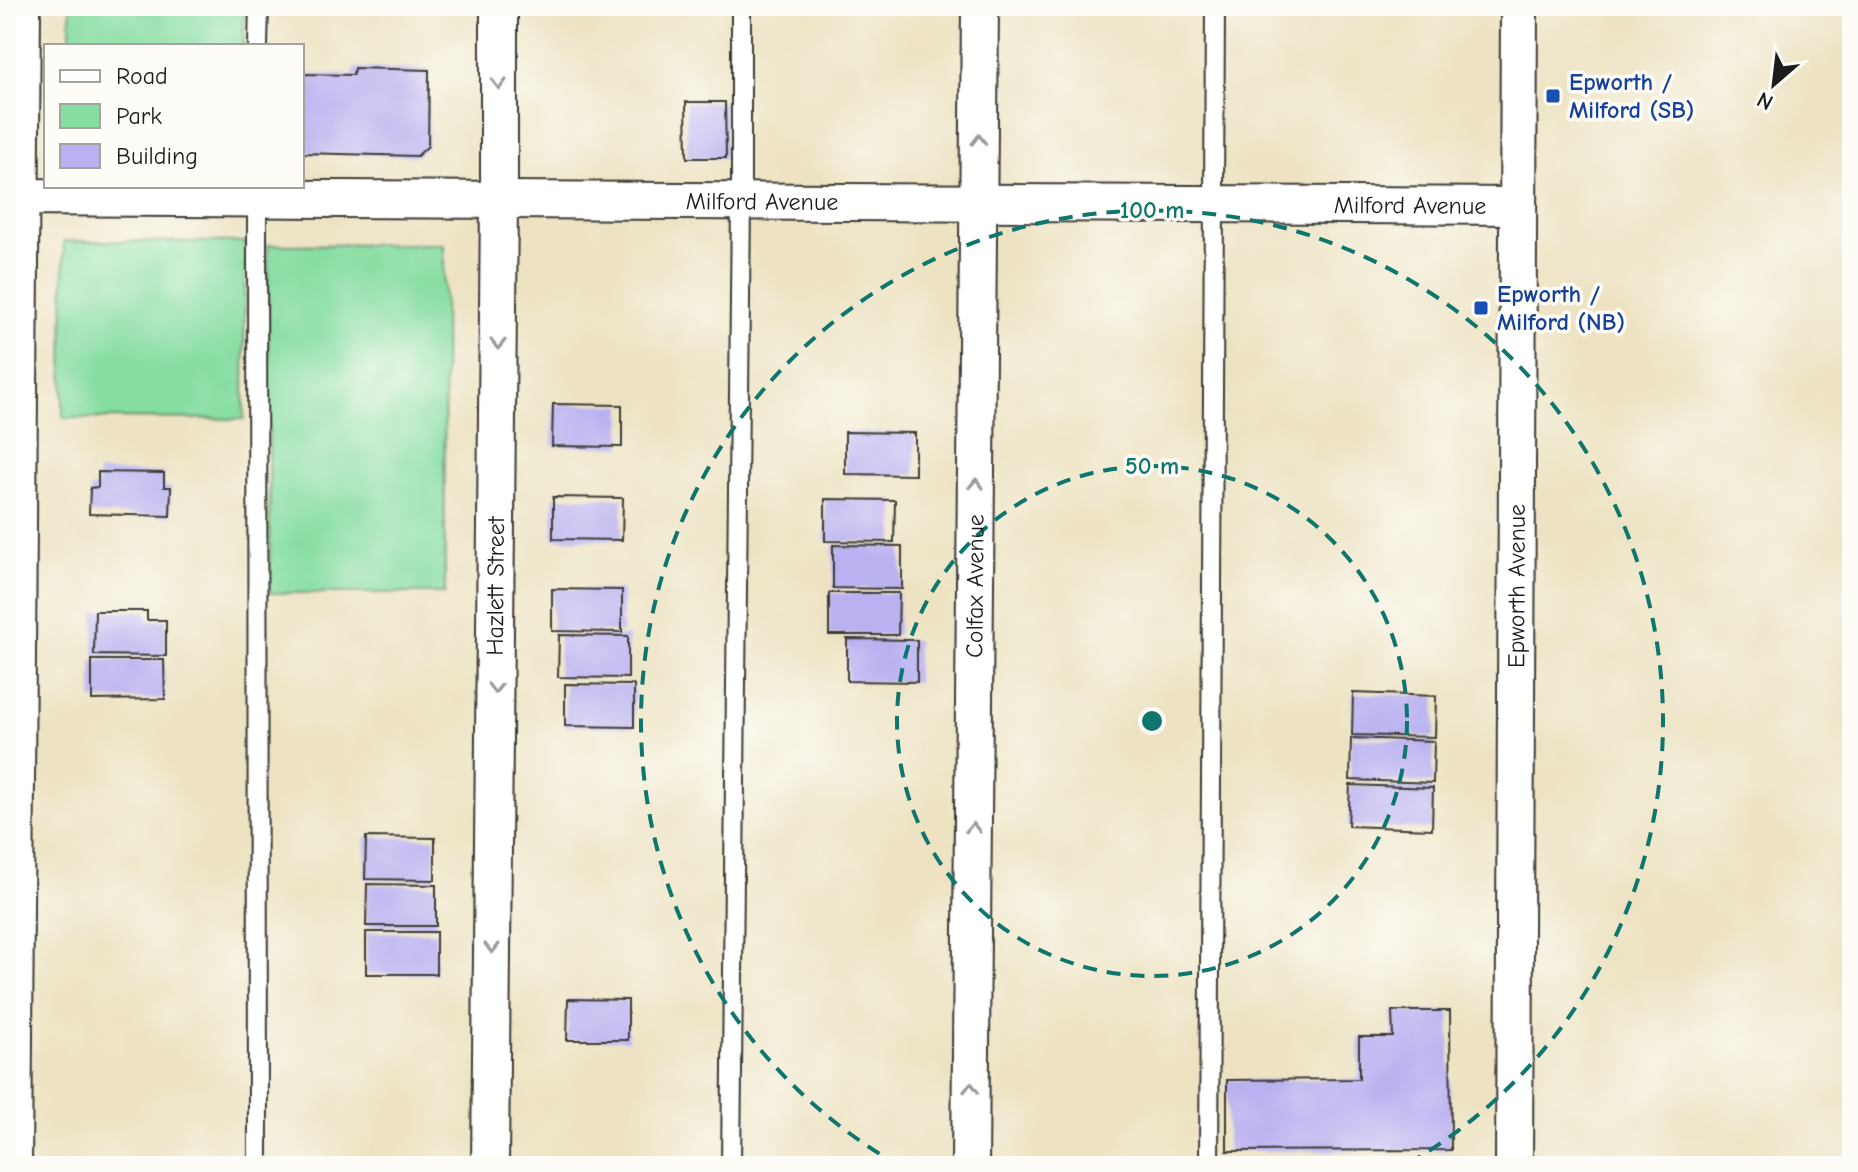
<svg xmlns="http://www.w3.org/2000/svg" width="1858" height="1172" font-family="'Comic Neue',sans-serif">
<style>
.green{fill:#86dda1;stroke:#517c5e;stroke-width:2}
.building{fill:#bab1f0}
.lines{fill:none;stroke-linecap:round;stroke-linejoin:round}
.lane-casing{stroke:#3b3a35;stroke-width:22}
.street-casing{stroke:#3b3a35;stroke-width:40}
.lane{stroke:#fff;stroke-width:18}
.street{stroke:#fff;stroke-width:36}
.oneway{stroke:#999}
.ring{fill:none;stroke:#0f766e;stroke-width:4;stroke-dasharray:14 10}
.transit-dot{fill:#1a4fb4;stroke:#fdfcf7;stroke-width:3}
.labels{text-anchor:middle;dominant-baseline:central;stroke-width:7;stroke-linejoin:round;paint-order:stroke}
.transit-label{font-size:24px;font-weight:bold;fill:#164399;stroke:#fdfcf7;text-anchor:start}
.street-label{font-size:24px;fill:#1c1c1c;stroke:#fdfcf7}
.centre{fill:#0f766e;stroke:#fdfcf7;stroke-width:4}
.ring-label{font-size:24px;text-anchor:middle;font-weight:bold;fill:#0f766e;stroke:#fdfcf7;stroke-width:7;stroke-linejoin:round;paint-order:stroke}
</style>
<rect width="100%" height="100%" fill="#fdfcf7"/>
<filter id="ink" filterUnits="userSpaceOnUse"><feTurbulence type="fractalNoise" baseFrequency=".0125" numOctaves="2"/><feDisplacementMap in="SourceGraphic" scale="16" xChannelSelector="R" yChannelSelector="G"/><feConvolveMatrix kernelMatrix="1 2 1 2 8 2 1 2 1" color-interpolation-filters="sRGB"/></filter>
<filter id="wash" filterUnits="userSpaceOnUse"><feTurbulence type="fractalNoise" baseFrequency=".006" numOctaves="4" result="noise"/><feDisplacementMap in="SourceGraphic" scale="32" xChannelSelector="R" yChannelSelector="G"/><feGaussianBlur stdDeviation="1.8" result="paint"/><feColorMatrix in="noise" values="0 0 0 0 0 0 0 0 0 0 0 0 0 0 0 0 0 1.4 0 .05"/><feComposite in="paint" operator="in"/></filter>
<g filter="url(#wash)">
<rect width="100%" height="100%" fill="#ede3c3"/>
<!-- green -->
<g class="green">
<rect x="70" y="6" width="174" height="40"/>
<path d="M64,241L245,242L244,419L63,418Z"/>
<path d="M444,244L445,593H270L268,245Z"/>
</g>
<g id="blocks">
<!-- building -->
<g class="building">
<path d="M354,68L429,70L428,146L417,156L302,153V74L353,75Z"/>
<path d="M686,102H725L726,158H687Z"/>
<path d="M553,404L622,405V447L552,446Z"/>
<path d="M845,432L915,433V475L845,474Z"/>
<path d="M98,472L164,473V487H171L170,516L89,514L90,488L98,487Z"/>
<path d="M553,497L623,498L622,540L553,539Z"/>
<path d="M825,499L895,500L894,542L825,541Z"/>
<path d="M833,545L902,546V589L833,588Z"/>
<path d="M552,589L622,590V632L552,631Z"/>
<path d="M829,593H899L898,635H829Z"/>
<path d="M95,611H147V620H166V656L94,655Z"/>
<path d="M559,635L628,636V678L558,677Z"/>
<path d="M847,639L917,640V682L847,681Z"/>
<path d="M92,660H164L165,699L92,700Z"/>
<path d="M565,684L634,685V727L565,726Z"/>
<path d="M1353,693L1436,696L1435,737L1352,735Z"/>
<path d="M1351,738L1434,741L1433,783L1350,780Z"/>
<path d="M1350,785L1433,788L1432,829L1348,826Z"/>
<path d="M366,837L435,838V880L365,879Z"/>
<path d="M367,884L436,885V926H366Z"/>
<rect x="366" y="932" width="70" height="42"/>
<path d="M568,999L628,1000V1040H567Z"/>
<path d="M1392,1011H1450L1451,1150L1227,1151V1080L1359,1079V1037H1393Z"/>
</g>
</g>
</g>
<g filter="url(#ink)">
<use href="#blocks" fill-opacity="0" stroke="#3b3a35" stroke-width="2"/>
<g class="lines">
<!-- lane casing -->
<g class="lane-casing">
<g id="lane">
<path d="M258,46L259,6"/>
<path d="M257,193L258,1166"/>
<path d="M731,1166L741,202V6"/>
<path d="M1209,1166L1215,6"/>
</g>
</g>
<!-- street casing -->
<g class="street-casing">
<g id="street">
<path id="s1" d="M6,197L1518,206"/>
<path d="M13,1166L22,6"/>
<path id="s2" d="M490,1166L499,201V6"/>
<path id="s3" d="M970,1166L980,6"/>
<path id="s4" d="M1514,1166L1519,6"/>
</g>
</g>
<!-- lane -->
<use href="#lane" class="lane"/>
<!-- street -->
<use href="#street" class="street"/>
</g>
<!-- one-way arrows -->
<defs><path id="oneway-chevron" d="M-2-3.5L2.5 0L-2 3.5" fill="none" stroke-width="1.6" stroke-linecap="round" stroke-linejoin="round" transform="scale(2)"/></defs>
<g class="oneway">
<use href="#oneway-chevron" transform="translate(499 84) rotate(90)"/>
<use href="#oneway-chevron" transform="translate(979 140) rotate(-90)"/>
<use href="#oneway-chevron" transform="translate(498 344) rotate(91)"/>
<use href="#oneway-chevron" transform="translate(976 484) rotate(-89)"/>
<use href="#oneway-chevron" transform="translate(495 688) rotate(91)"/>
<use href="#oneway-chevron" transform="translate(973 828) rotate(-89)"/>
<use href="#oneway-chevron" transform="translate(492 948) rotate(91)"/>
<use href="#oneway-chevron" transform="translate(971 1088) rotate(-89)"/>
</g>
</g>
<!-- distance rings -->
<g class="ring">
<circle cx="1152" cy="721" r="255"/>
<path d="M900 1166A511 511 0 1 1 1404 1166"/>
</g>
<!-- markers -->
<g class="transit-dot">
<rect x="1545" y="88" width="16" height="16" rx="4"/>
<rect x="1473" y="300" width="16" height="16" rx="4"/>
</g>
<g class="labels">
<!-- transit labels -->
<g class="transit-label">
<text x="1569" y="82">Epworth /<tspan x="1569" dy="28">Milford (SB)</tspan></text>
<text x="1497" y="294">Epworth /<tspan x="1497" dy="28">Milford (NB)</tspan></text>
</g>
<!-- street labels -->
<g class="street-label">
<text stroke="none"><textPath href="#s1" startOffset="756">Milford Avenue</textPath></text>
<text stroke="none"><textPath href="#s1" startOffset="1404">Milford Avenue</textPath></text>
<text stroke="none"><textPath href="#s2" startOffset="580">Hazlett Street</textPath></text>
<text stroke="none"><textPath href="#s3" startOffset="580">Colfax Avenue</textPath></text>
<text stroke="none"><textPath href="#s4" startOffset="580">Epworth Avenue</textPath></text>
</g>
</g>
<circle cx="1152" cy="721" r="12" class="centre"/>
<g class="ring-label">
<text x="1152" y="218">100 m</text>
<text x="1152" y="474">50 m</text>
</g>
<!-- margin -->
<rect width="1858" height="1172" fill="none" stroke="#fdfcf7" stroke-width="32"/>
<!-- legend -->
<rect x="44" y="44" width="260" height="144" fill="#fdfcf7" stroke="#a3a29f" stroke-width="2"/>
<rect x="60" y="70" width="40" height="12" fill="#ffffff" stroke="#a3a29f" stroke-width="2"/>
<text x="116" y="84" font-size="24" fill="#1c1c1c">Road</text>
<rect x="60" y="104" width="40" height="24" fill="#86dda1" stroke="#a3a29f" stroke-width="2"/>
<text x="116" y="124" font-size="24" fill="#1c1c1c">Park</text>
<rect x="60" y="144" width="40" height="24" fill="#bab1f0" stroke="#a3a29f" stroke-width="2"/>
<text x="116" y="164" font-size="24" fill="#1c1c1c">Building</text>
<!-- north arrow -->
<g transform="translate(1774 84) rotate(208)" stroke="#fdfcf7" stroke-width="6" paint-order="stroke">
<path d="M0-6L14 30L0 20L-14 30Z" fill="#1c1c1c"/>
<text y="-12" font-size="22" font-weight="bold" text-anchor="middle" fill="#1c1c1c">N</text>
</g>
</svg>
